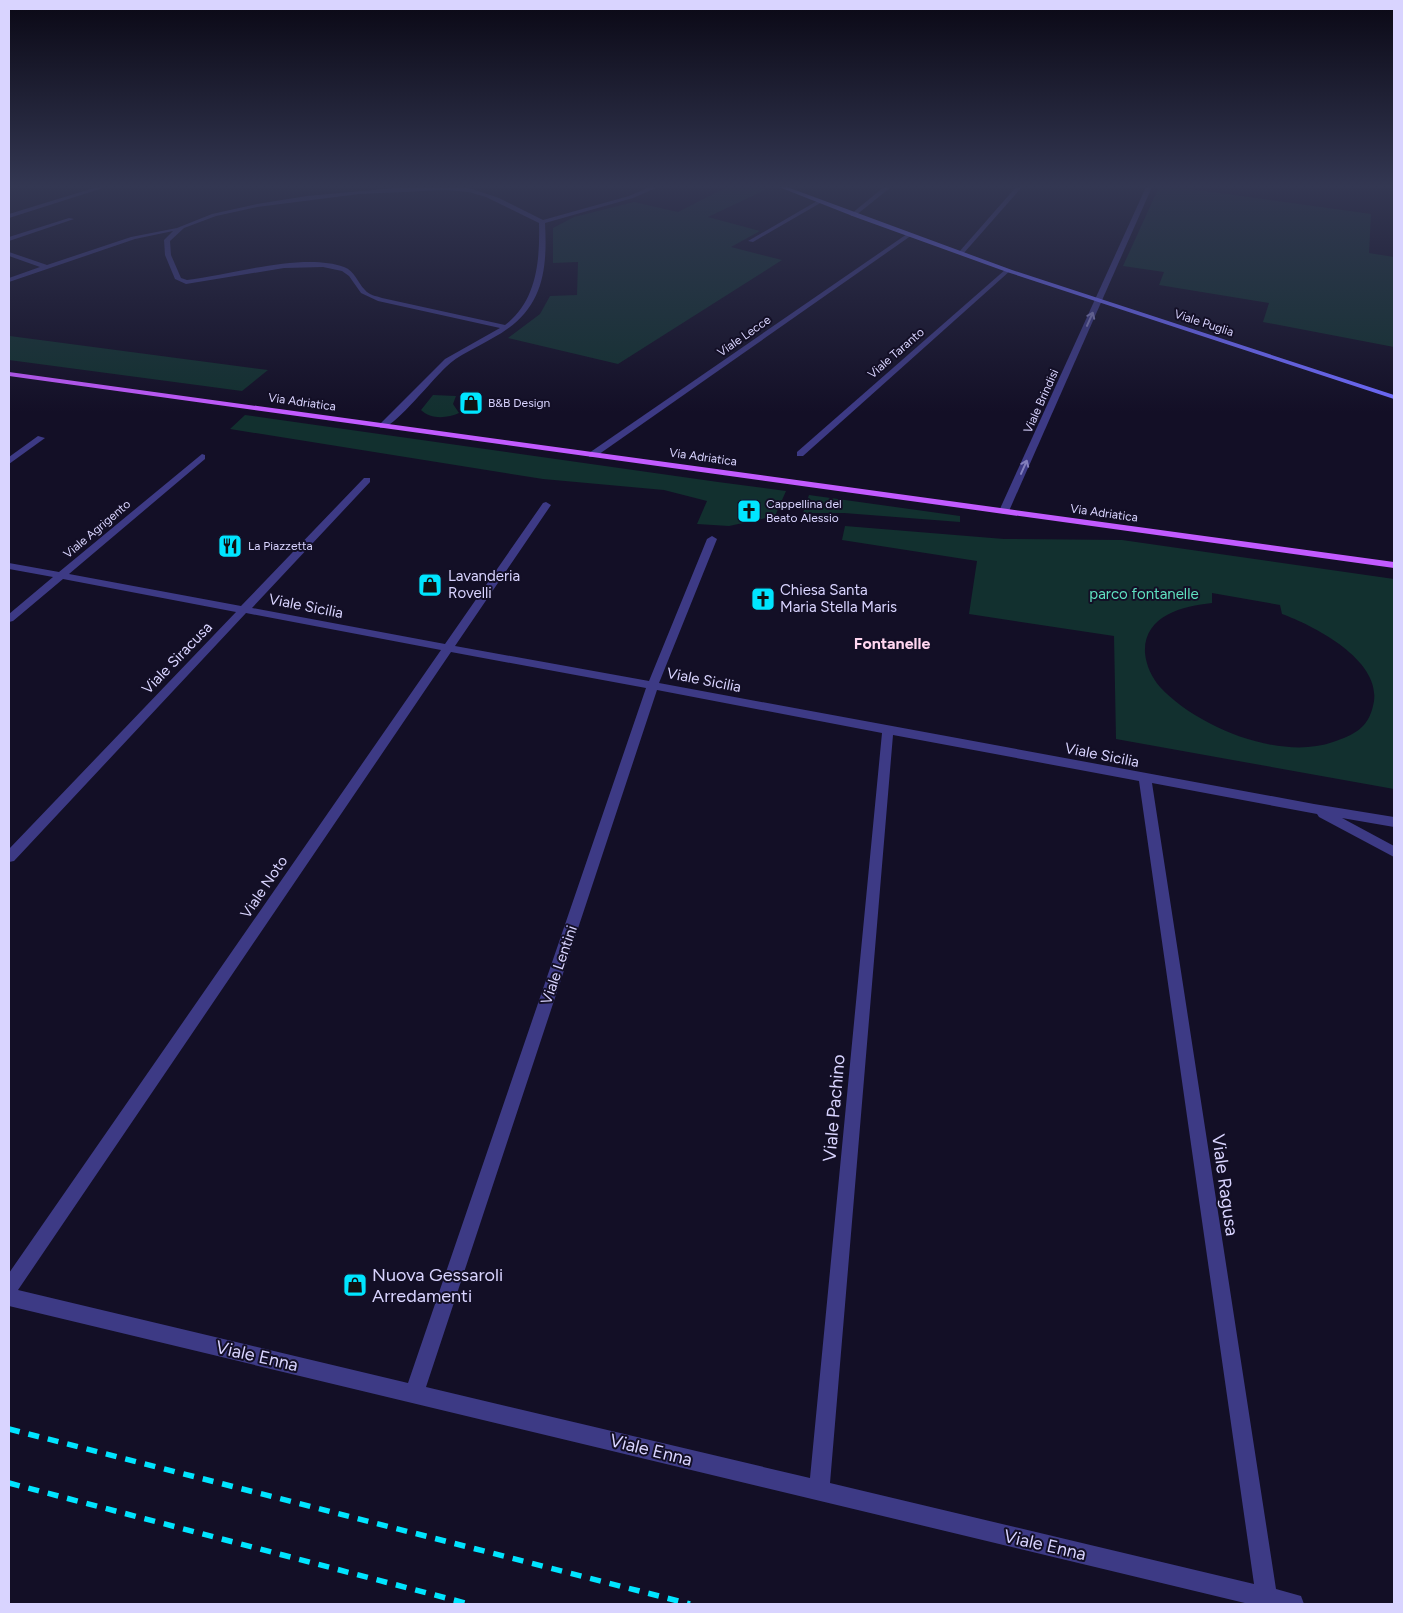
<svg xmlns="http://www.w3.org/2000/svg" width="1403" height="1613" font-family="Figtree,sans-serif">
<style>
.green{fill:#12302f;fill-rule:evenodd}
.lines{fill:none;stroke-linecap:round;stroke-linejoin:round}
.minor{fill:#3d3a85;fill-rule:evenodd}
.secondary{fill:#6f6bff;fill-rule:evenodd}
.primary{fill:#c25bff;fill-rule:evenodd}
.rail{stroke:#00e5ff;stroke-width:5.5;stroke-dasharray:11 9;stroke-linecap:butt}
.oneway{stroke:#837fbc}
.labels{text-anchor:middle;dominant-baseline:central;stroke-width:4;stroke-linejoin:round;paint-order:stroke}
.far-street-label{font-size:12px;fill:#d9d4ff;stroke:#130f26}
.far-poi-label{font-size:12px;fill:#d9d4ff;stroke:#130f26;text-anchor:start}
.poi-label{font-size:15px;fill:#d9d4ff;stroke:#130f26;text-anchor:start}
.park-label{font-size:15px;fill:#5fe0c0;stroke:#130f26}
.street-label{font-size:15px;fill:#d9d4ff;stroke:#130f26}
.neighbourhood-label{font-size:16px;font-weight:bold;fill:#ffd6f0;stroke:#130f26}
.near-street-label{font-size:18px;fill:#d9d4ff;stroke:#130f26}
.near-poi-label{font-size:18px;fill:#d9d4ff;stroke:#130f26;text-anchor:start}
</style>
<rect width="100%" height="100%" fill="#130f26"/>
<!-- green -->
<g class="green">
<path d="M727,187H759L765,190L708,217L760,231L731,247L782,260L618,364L508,338L540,314L550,296L577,295L578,262L553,263V228L574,217L634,202L678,212Z"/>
<path d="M1159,187H1175L1371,214L1369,253L1394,257V347L1263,322L1269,303L1159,285L1164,272L1123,266Z"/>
<path d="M9,337L10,336L268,370L242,391L9,360Z"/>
<path d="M433,395L456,396L453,404L459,413C448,418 431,420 421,410Z"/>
<path d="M245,415L718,482L786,491L775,516L729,526L697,524L707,501L664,490L543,479L230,429Z"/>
<path d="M809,495L960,516V522L844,513H803Z"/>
<path d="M845,526L1004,539L1122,540L1394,579V789L1116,739L1114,636L969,614L977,561L842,540ZM1212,593L1280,605L1282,614C1315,626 1385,662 1373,706C1368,728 1354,735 1333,742C1280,761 1197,727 1160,687C1152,678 1146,665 1145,653C1143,616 1182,606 1212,603Z"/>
</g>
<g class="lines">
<!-- minor -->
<g class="minor">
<path d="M97,187H106L9,218V214Z"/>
<path d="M406,187L469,188L499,198L543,220L629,196L650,187H658L633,198L545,223C548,276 541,313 491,339C476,348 458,355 446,367C432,380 398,423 383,428H380V424L445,359L500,328L378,301L361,293L349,276L342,271L323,267L284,268L186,284L175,279L165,255L164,240L173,231L135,239L9,282V278L40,267L9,256V252L47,265L131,237L177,228L212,214L257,204L307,196ZM445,190L469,192L486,197L539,223C540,260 537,301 505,325L382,298C376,296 369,295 365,290C357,282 355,271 344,267C303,252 231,275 187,280L181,278L171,255L170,241L184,228L216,216L257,207L359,194Z"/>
<path d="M884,187H891L855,216H851V214Z"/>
<path d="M1016,187H1022L963,254H959V252Z"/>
<path d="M1146,187H1152L1009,511L1004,514L1001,513L999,511Z"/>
<path d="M817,201L822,202L753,242L748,241Z"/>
<path d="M69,218L74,219L9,241V237Z"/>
<path d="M907,234L912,235L595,457H589V453Z"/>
<path d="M1006,269L1011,270L803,456H797V452Z"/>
<path d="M38,436L45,438L9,464V457Z"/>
<path d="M202,454L205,455V459L69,574L241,606L364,478H370V482L252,608L445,644L543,503L546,502L551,505L455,646L649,681L707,539L712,536L717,539L659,683L1314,804L1394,817V827L1342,818L1394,846V857L1319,817L1317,814L1152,783L1276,1589L1301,1596L1304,1604H1249L9,1306V1273L441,650L246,613L14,861L9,862V849L236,612L63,579L13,621L9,622V614L53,577L9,569V563L59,572ZM451,652L646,688L408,1383L18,1290ZM657,690L882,733L810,1478L426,1387ZM893,735L1139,781L1254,1584L830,1483Z"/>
</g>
<!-- secondary -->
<path class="secondary" d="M779,187H787L1012,270L1394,395V399L1007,272L855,217Z"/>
<!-- primary -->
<path class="primary" d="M9,372L1394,562V568L9,376Z"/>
<!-- rail -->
<g class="rail">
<path d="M9,1429L690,1604"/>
<path d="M9,1483L469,1604"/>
</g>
</g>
<!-- one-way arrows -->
<defs><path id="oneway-shaft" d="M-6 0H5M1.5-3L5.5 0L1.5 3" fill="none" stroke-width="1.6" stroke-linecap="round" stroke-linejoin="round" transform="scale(1.25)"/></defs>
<g class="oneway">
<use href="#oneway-shaft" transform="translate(1090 319) rotate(-66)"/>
<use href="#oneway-shaft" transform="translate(1024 467) rotate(-66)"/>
</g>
<!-- sky -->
<linearGradient id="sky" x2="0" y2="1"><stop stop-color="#0a0815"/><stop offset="0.45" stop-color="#333752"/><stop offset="1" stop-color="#333752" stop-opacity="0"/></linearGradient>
<rect width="1403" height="413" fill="url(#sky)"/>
<!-- icons -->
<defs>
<g id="shop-square" transform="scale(1.25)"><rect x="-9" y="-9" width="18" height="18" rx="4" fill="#00e5ff" stroke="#130f26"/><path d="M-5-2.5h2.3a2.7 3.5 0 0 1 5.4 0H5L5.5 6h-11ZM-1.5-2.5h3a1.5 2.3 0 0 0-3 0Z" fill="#111"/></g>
<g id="church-square" transform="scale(1.25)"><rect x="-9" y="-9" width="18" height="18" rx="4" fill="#00e5ff" stroke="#130f26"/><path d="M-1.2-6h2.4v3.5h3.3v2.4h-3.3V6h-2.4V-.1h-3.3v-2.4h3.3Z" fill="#111"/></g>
<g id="restaurant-square" transform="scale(1.25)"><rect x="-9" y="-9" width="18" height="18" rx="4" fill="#00e5ff" stroke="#130f26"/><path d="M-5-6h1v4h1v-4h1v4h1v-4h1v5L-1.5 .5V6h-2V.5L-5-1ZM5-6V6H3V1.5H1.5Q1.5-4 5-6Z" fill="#111"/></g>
</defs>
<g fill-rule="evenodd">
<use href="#shop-square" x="471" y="403"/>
<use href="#church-square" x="749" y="511"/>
<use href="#restaurant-square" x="230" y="546"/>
<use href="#shop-square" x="430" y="585"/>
<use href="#church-square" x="763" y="599"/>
<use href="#shop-square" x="355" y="1285"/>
</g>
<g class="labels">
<!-- far-street labels -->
<g class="far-street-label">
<text transform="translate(1204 323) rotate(18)">Viale Puglia</text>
<text transform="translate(744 336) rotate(-35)">Viale Lecce</text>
<text transform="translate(896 353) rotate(-41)">Viale Taranto</text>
<text transform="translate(1041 401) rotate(-66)">Viale Brindisi</text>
<text transform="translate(302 402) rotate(8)">Via Adriatica</text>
<text transform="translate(703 457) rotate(8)">Via Adriatica</text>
<text transform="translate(1104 513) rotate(8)">Via Adriatica</text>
<text transform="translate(97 529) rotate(-40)">Viale Agrigento</text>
</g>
<!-- far-poi labels -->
<g class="far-poi-label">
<text x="488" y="403">B&amp;B Design</text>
<text x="766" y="504">Cappellina del<tspan x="766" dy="14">Beato Alessio</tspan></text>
<text x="248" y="546">La Piazzetta</text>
</g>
<!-- poi labels -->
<g class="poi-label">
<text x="448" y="576">Lavanderia<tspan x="448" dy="17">Rovelli</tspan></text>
<text x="780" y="590">Chiesa Santa<tspan x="780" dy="17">Maria Stella Maris</tspan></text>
</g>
<!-- park labels -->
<g class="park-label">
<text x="1144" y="594">parco fontanelle</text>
</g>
<!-- street labels -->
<g class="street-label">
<text transform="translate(306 606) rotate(11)">Viale Sicilia</text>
<text transform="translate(177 658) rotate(-46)">Viale Siracusa</text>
<text transform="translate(704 680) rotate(11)">Viale Sicilia</text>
<text transform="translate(1102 755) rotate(11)">Viale Sicilia</text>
<text transform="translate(264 887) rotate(-56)">Viale Noto</text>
<text transform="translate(559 965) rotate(-71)">Viale Lentini</text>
</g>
<!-- neighbourhood labels -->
<g class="neighbourhood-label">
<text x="892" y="643">Fontanelle</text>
</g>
<!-- near-street labels -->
<g class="near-street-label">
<text transform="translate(834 1108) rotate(-85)">Viale Pachino</text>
<text transform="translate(1225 1185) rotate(82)">Viale Ragusa</text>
<text transform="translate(257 1356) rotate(13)">Viale Enna</text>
<text transform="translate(651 1450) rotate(14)">Viale Enna</text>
<text transform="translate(1045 1545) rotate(13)">Viale Enna</text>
</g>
<!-- near-poi labels -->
<g class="near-poi-label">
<text x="372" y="1275">Nuova Gessaroli<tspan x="372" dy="21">Arredamenti</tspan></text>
</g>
</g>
<!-- border -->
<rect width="1403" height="1613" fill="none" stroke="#d9d4ff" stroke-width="20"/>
</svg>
